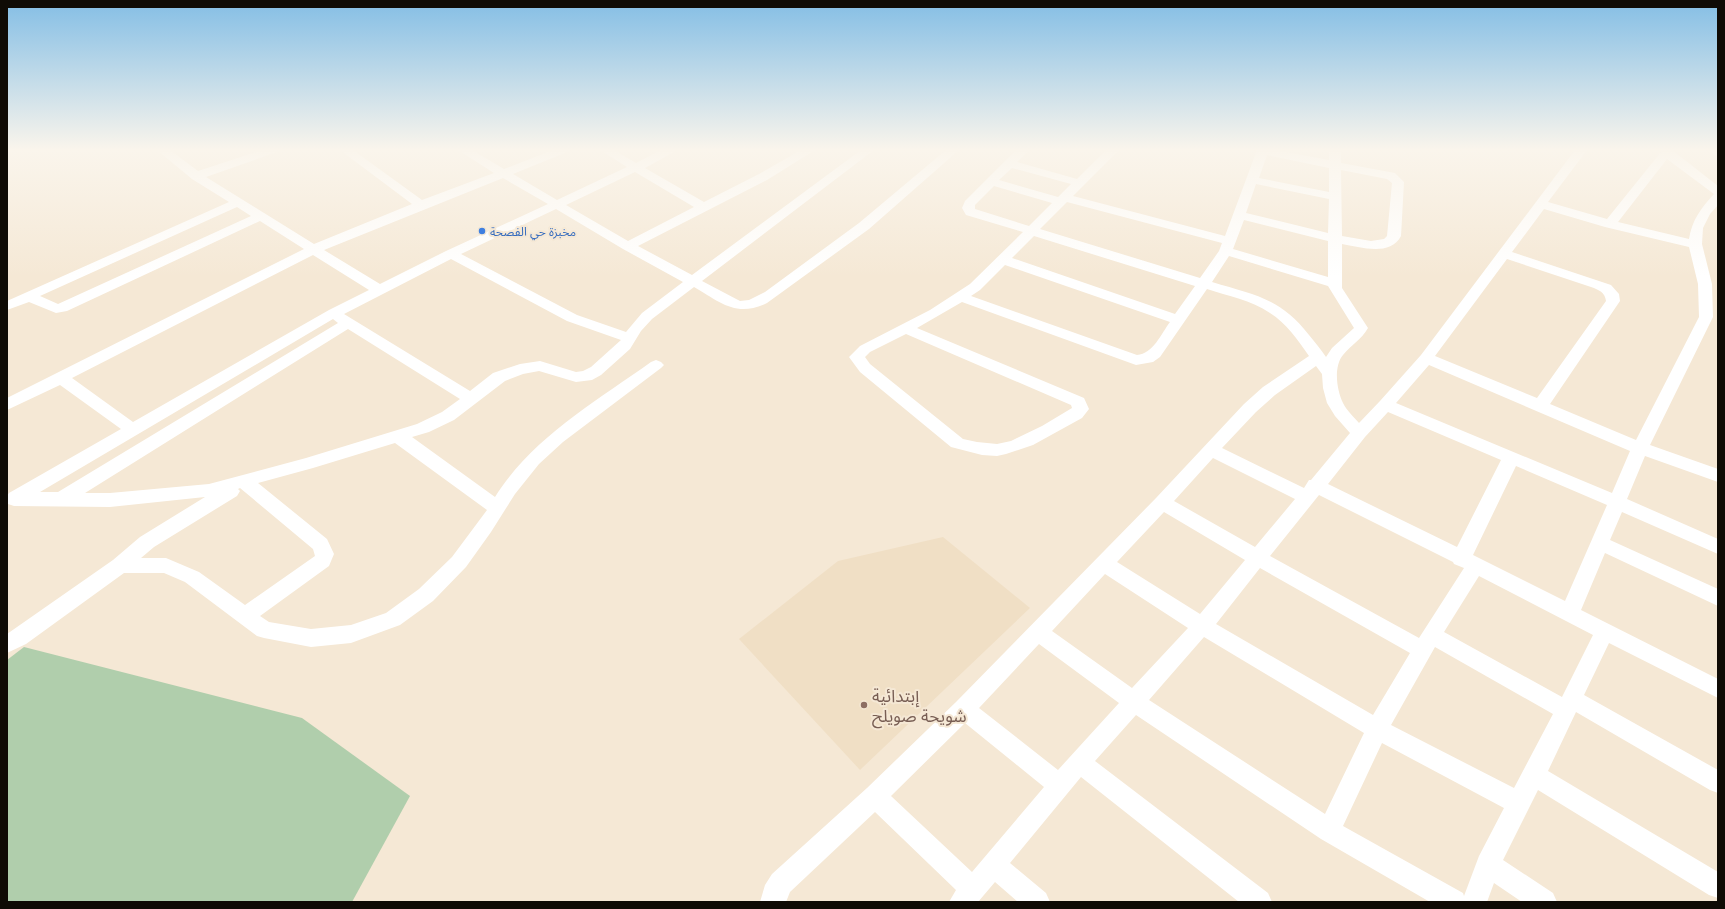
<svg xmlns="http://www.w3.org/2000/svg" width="1725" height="909" font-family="'Noto Sans','Noto Sans Arabic',sans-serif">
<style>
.built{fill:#f0dfc5}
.green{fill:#b0ceac}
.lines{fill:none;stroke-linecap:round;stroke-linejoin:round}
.minor{fill:#fff;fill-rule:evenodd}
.shop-dot{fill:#3f7fe0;stroke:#f5e8d5;stroke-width:1.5}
.education-dot{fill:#8d6e63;stroke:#f5e8d5;stroke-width:1.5}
.labels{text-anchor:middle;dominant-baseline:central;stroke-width:4;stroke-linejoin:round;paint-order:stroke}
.far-shop-label{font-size:12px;fill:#366cbe;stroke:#f5e8d5;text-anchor:start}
.near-education-label{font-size:17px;fill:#785e54;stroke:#f5e8d5;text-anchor:start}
</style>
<rect width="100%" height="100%" fill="#f5e8d5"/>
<!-- built -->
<path class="built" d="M943,537L1030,608L860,770L739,639L838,561Z"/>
<!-- green -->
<path class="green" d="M24,647L302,718L410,796L352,902H7V660Z"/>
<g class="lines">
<!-- minor -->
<g class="minor">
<path d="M157,150H170L198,171L262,150H279L277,152L206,177L314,244L412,204L340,150H353L422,200L494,173L458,150H472L504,169L553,150H569L567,152L513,174L557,200L627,167L600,150H614L636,163L661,150H676L674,152L645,168L704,202L759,174L801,150H815L767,180L638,246L692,275L861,150H874L702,281L740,301L749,300L765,292L859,223L946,150H959L869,229L767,303C736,318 720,302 694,287L652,319L641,331L630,349L601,375L592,380L576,382L539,371L523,374L505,381L454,420L429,432L412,437L495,497C532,438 595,402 651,362L656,360L661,362L664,365L661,368L563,442L539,464L515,494L491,532L466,567L433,601L400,625L351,643L311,647L264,638L257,636L185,582L164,573H124L26,644L7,653V634L113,560L140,537L205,497L110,507L14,506L8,504L7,496L9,493L121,429L60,385L7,410V398L304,249L260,221L67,311L56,313L29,302L7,310V301L229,202L192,179ZM635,172L694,207L628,241L566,205ZM503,178L548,204L446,251L380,284L324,250ZM237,207L251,216L58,304L40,296ZM556,209L623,249L683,282L642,313L626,332L577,315L461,254ZM313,255L369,290L329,310L133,422L72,378ZM451,259L567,321L621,340L591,367L583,371L576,372L540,361L520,364L493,373L470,391L344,314ZM333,319L338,323L58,492H40ZM348,329L460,399L442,412L417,424L306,458L209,484L110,493H85ZM395,443L487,510L452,557L419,589L386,613L351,625L311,629L269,622L260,616L329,566L334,554L327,539L258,483L313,468ZM240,488L313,549L315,556L245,605L199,572L166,558H141L154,547L237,496L240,491L238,489Z"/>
<path d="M1016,150H1029L1017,162L1077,179L1106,150H1119L1073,196L1225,236L1257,150H1275L1329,160V150H1341V163L1395,173L1404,182L1401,236C1390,257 1360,247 1342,244V288L1368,328C1361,340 1351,345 1343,355C1333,367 1337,391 1343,403C1347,411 1354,417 1359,423L1380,401L1421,355L1575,150H1587L1548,202L1607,219L1661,152L1659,150H1672L1718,186V205L1710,214L1703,228L1702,244L1712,284L1713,317L1650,445L1718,469V482L1645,456L1627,499L1718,539V554L1622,512L1610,540L1718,589V606L1605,553L1581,610L1718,679V698L1609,643L1584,695L1718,770V793L1710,790L1576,712L1548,771L1718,872V898L1709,895L1538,790L1503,860L1553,893L1557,902H1522L1494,883L1487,902H1430L1321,839L1136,715L1095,761L1268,893L1272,902H1239L1081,777L1010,863L1046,893L1050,902H1018L995,882L978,902H949L956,890L875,812L790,892L786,902H760L765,885L772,874L867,788L956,702L1156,498L1244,404L1263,387L1309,356C1298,340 1286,323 1270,313C1251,300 1228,296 1207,289L1160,357L1153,362L1136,365L962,302L917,328L1084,398L1089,409L1082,418L1033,445L1006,454L997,456L982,455L951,447L860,372L849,357L860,346L930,310L970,284L1023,232L966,215L962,208L965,201ZM1267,155L1329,168V192L1259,178ZM1667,159L1714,194C1701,208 1692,220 1689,239L1618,222ZM1012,168L1071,184L1058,197L999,180ZM1341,170L1387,179L1392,183L1387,236L1384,239L1371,241L1342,236ZM1256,184L1329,199L1328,233L1246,213ZM994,186L1052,203L1029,226L975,209V205ZM1067,202L1222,243L1219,251L1200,278L1040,229ZM1544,209L1605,227L1689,247L1698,284L1699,317L1636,440L1550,404L1620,301L1619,294L1611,285L1512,252ZM1244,220L1328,241V277L1233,249ZM1034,236L1195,286L1175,314L1012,258ZM1229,256L1328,286L1354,328L1332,348L1326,357C1321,350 1315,342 1309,335C1280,298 1255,295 1212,282ZM1507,259L1591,287C1599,290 1605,292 1606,301L1537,398L1435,356ZM1005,265L1170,322C1161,334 1153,354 1137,355L971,296L980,290ZM906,334L1071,405L1072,408L1042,426L1011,441L997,444L977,442L963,439L870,364L865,357L870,352ZM1429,365L1630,451L1612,493L1396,403ZM1316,366L1322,374L1323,388L1327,403L1335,416L1350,433L1311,480H1309L1304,488L1222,448L1256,412L1275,395ZM1388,412L1501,460L1457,547L1328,484L1365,437ZM1213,458L1295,499L1255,547L1174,501ZM1516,466L1607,505L1565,601L1473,555ZM1319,495L1453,562L1454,564L1464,568L1419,638L1270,556ZM1164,512L1245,560L1200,614L1117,562ZM1260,568L1410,653L1373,715L1216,624ZM1105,574L1188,628L1132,688L1052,631ZM1479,576L1593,635L1562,697L1444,632ZM1204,637L1364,733L1325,814L1149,700ZM1039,644L1119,703L1058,770L979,708ZM1435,647L1553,714L1514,788L1391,725ZM965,723L1044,787L972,872L891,796ZM1382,743L1504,808L1479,856L1464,896L1463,893L1343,826Z"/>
<path d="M1711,150H1718V156L1714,155Z"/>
</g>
</g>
<!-- sky -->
<linearGradient id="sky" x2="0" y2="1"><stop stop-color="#84bee5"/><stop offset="0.54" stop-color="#faf5ec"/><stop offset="1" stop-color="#faf5ec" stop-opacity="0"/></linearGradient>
<rect width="1725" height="277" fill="url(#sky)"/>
<!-- markers -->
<circle class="shop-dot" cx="482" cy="231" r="4"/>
<circle class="education-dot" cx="864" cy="705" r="4"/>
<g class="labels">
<!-- far-shop labels -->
<g class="far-shop-label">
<text x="490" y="231">مخبزة حي الفصحة</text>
</g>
<!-- near-education labels -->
<g class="near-education-label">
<text x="872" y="695">إبتدائية<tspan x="872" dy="20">شويحة صويلح</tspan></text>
</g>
</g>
<!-- border -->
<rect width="1725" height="909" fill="none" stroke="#0f0b05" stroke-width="16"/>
</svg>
